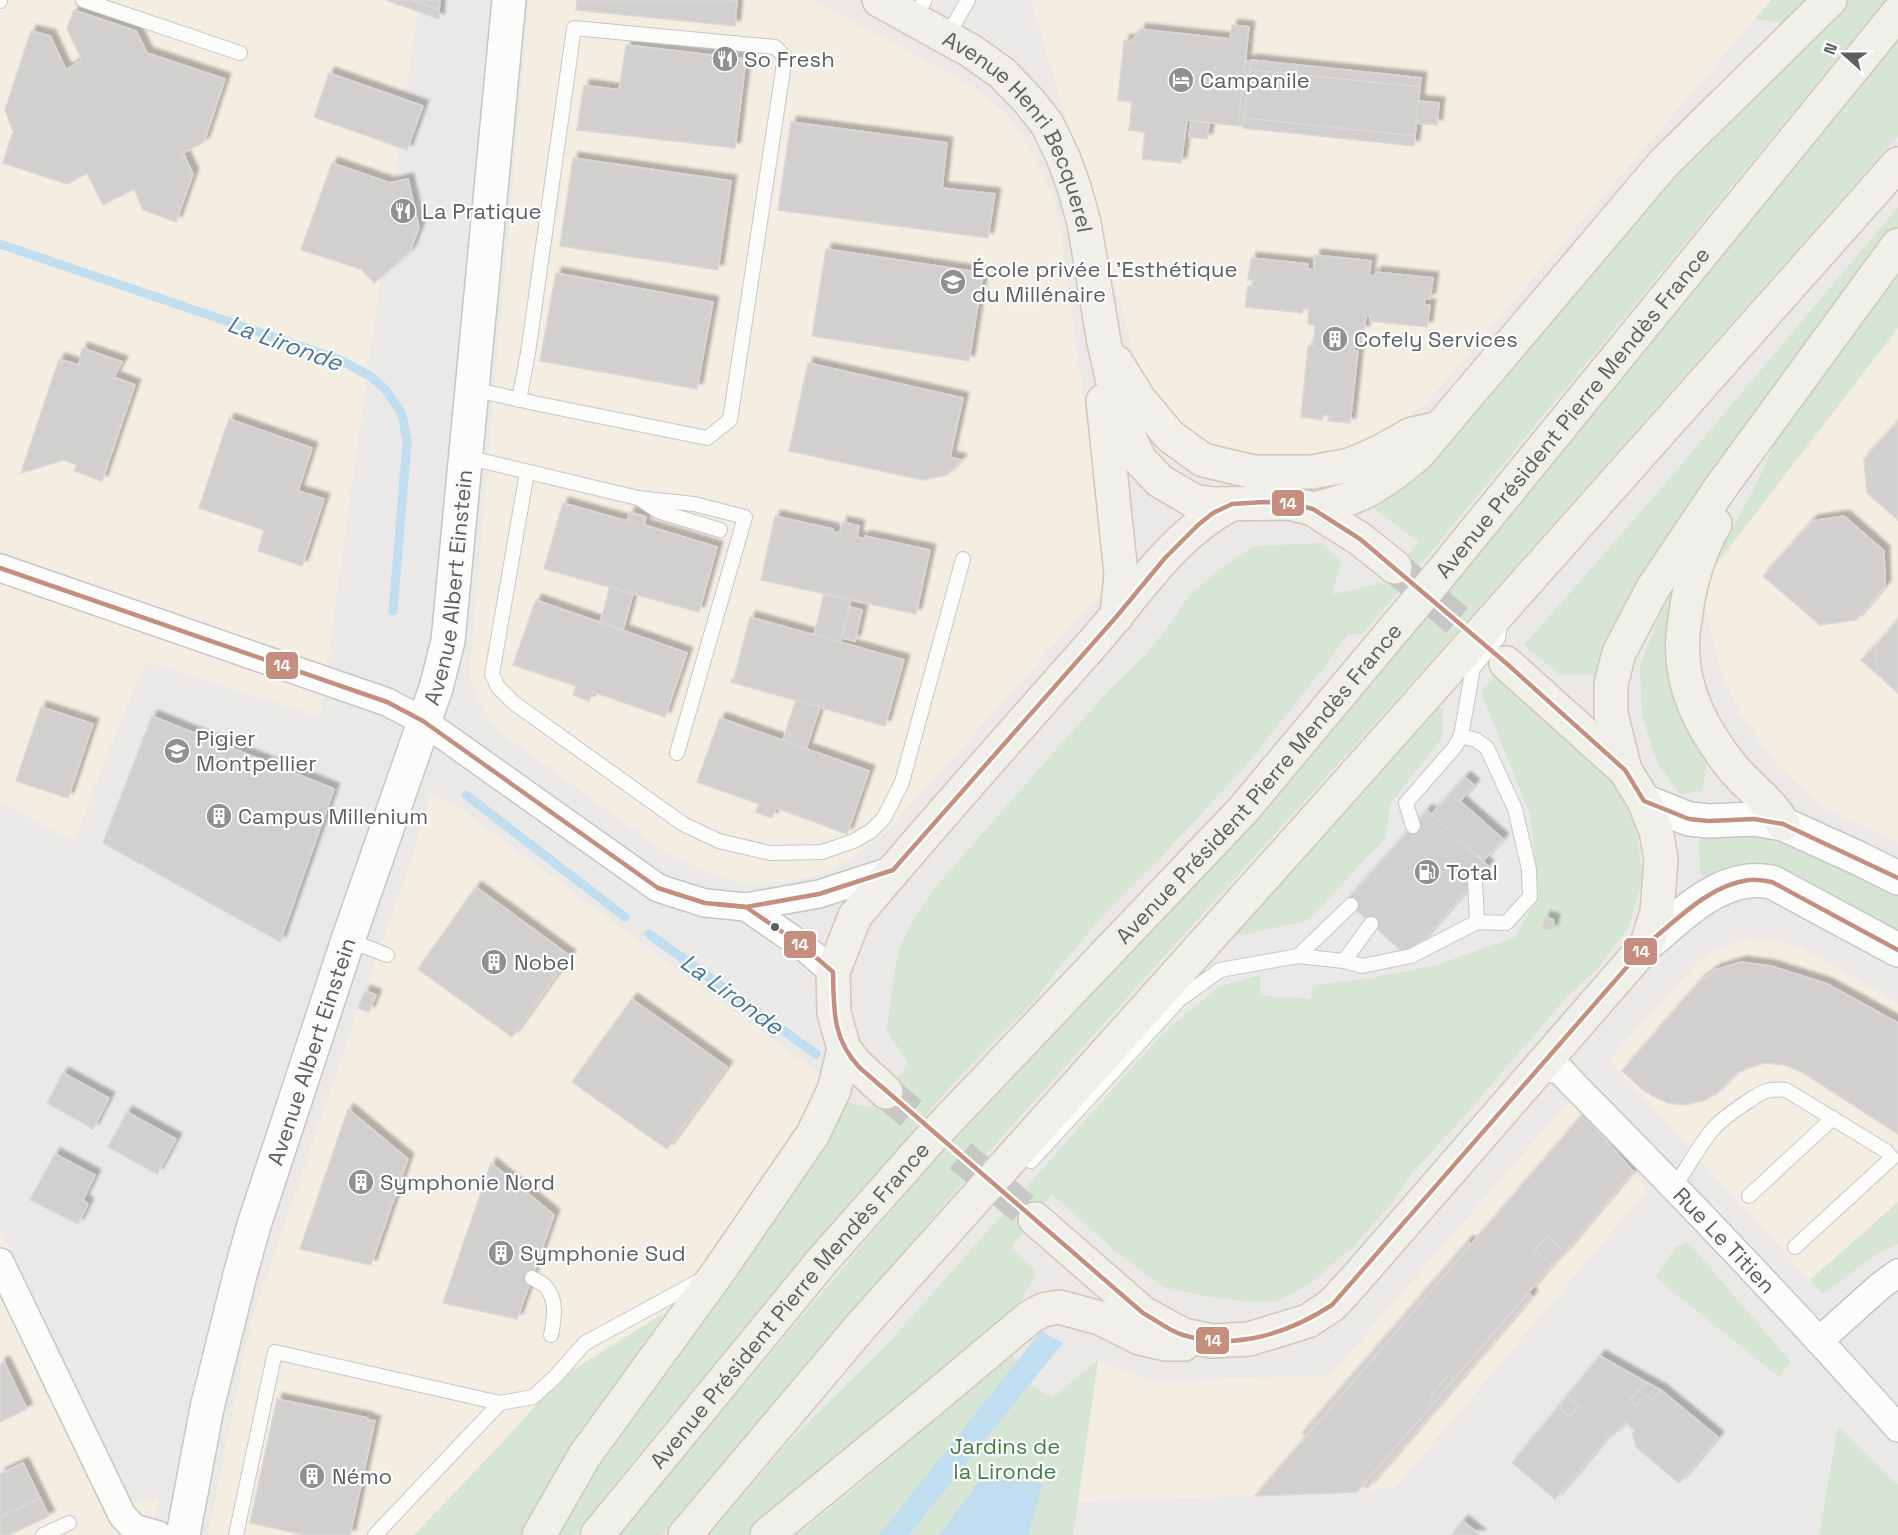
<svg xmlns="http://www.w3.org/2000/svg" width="1898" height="1535" font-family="'Space Grotesk',sans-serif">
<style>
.commercial{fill:#f3ede2}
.green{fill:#d7e5d4}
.water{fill:#c0def0}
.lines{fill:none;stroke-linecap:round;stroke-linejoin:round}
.stream{stroke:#c0def0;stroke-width:9}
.building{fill:#d2d0cf;stroke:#dad8d6;stroke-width:1.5;filter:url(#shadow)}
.primary-tunnel{stroke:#c7c7c6;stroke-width:33;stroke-dasharray:33 16;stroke-linecap:butt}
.service-casing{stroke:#c6c6c6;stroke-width:16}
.minor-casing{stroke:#c6c6c6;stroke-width:30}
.secondary-casing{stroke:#c5c6c6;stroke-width:36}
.primary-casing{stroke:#d0c7b8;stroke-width:36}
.service{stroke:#fcfcfb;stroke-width:14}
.minor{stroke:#fcfcfb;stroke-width:27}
.secondary{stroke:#fcfcfb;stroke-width:33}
.primary{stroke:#f1efe9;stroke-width:33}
.bus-1-casing{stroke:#fff;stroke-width:9}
.bus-1{stroke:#c68e7f;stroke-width:4.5}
.bus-dot{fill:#5c6063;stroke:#fff;stroke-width:2}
.labels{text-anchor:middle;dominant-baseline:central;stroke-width:4.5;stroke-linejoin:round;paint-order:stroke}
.poi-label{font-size:22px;fill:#5c6063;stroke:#fff;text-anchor:start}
.street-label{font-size:22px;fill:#5c6063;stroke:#fff}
.park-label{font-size:22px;fill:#417f40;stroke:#fff}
.water-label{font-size:24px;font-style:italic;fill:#49779c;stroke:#fff}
.line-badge{stroke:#fff;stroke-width:2}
.badge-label{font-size:16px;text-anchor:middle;font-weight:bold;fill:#fff}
</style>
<defs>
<filter id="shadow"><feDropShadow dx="5.5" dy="-5.5" stdDeviation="1.5" flood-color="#0004"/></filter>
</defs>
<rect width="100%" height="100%" fill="#ebe9e7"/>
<!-- commercial -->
<g class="commercial">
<path d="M0,0H419L320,717L147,662L137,681L74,842L0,801Z"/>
<path d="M529,0H813L976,88L1007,115L1025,141L1045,175L1055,202L1061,231L1105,555L1104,589L886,832L852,858L823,874L788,881L749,884L713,875L665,852L505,736L489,719L477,696L469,674Z"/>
<path d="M1031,0H1771L1428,401L1376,445L1325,460L1248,464L1170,427L1142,379Z"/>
<path d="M1898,328V843L1821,806L1777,765L1739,712L1720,669L1706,610L1705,579Z"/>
<path d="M430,794L458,807L819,1074L802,1118L707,1261L664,1313L560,1378L503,1442L414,1535H208L251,1322L358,1010L412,858Z"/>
<path d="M1742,939L1776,940L1801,947L1898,1003V1204L1810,1280L1609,1060L1695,965L1708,953Z"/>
<path d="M1571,1099L1648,1189L1395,1488L1219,1497L1078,1502L1098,1360L1150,1381L1330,1375Z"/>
<path d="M0,1229L133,1503L159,1498L151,1535H0Z"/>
</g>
<!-- green -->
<g class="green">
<path d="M1771,0H1807L1784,23L1755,19Z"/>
<path d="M1848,0H1885L1381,613L1363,633L1347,635L1329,661L1244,768L1160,858L1100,919L1057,970L1037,998L951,1086L639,1454L574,1535H555L590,1474L841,1101L870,1108L909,1064L887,1031L895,968L900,948L909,928L933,890L1059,746L1115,684L1144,656L1166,630L1188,597L1218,570L1254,546L1321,543L1341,560L1333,594L1384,583L1419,542L1365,502L1678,169Z"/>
<path d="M1898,35V136L1449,641L1007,1131L662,1535H617L922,1175L1164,918L1417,622Z"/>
<path d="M1898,207V230L1603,674L1560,675L1524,645L1659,491Z"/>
<path d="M1898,272V328L1705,579L1758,481L1785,417Z"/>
<path d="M1692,548L1673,628L1708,759L1702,791L1680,795L1657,762L1642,715L1640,666L1672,581Z"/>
<path d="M1495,676L1563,735L1613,783L1636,826L1643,880L1628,928L1598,968L1567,997L1455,1127L1415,1169L1393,1201L1353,1247L1308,1285L1278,1301L1252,1302L1207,1297L1162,1286L1114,1250L1052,1194L1011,1248L1035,1270L1032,1283L1016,1306L771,1517L748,1535H709L784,1447L892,1339L1161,1035L1218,987L1260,975V996L1311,999L1313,985L1367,979L1436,965L1514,938L1539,896L1530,815L1481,691Z"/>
<path d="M1435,707L1443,708V737L1390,804L1385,838L1309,920L1243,935L1231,933Z"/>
<path d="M1749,833L1781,839L1898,894V930L1805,879L1766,864H1745L1729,867L1705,877L1700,874L1699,839L1701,837Z"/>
<path d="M1898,1202V1244L1877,1254L1823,1294L1810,1280Z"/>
<path d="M1688,1242L1791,1362L1779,1377L1655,1277L1676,1247Z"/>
<path d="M664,1313L522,1535H414L503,1442L560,1378Z"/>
<path d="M1011,1353L1033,1386L1052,1398L1098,1360L1073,1535H797L848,1494Z"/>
<path d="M1838,1427L1898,1485V1535H1819Z"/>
</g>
<!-- water -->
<g class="water">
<path d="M1041,1331L1063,1343L909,1535H879Z"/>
<path d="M981,1479L1043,1483L1028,1535H939Z"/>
</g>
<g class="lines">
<!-- stream -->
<g class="stream">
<path d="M0,244L338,359L370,376L385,389L402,414L407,443L393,611"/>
<path d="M466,795L625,917"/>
<path d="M649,934L816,1054"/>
</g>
</g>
<!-- building -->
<g class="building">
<path d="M386,0H411L439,10V19Z"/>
<path d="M411,0H440L439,10Z"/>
<path d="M577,0H737L735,26L576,10Z"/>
<path d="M74,10L136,31L147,53L225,79L204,142L183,153L193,174L176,222L143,210L134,189L103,205L87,173L67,184L3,163L13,131L5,110L31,31L50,36L66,70L82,60L67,29Z"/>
<path d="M1232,25L1249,27L1238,126L1187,120L1181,163L1142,159L1145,132L1129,130L1132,102L1118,100L1124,40L1130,41L1139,34L1140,29L1230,39Z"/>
<path d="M626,45L746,59L735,148L577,130L584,85L619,90Z"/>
<path d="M1251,60L1421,78L1420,87L1250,70Z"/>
<path d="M1245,61H1250V70L1243,126H1238Z"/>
<path d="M1250,70L1420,87L1415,136L1244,118Z"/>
<path d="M329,73L423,106L407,150L314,117Z"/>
<path d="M1418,101L1439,103L1437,125L1416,123Z"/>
<path d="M1244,118L1415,136L1414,146L1243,128Z"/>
<path d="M1191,121L1209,123L1207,139L1189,137Z"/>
<path d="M791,122L947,143L942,188L995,194L988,238L778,210Z"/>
<path d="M573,158L731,181L718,270L560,246Z"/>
<path d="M332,163L390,183L408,179L419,228L410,251L374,283L361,269L301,250Z"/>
<path d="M826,249L983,273L969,361L812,336Z"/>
<path d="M1315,255L1371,261L1369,275L1375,276L1376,272L1433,278L1430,299L1425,298L1424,305H1430L1427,327L1370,321L1371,316L1366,315L1364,331L1357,330L1354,351H1358L1350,423L1328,421L1329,415H1323L1322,420L1301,417L1308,346H1313L1315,325L1308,324L1309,309H1303L1302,313L1245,307L1248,286H1252L1253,280H1248L1251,258L1308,264L1307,269L1314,270Z"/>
<path d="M556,273L713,302L697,389L540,361Z"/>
<path d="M82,348L122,362L114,377L135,385L102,481L74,471L77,465L64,460L21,473L59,359L79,365Z"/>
<path d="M808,363L963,398L950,457L961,460L947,475L923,480L789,451Z"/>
<path d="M229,419L312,448L298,491L324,499L302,566L258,551L264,530L199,508Z"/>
<path d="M1898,421V520L1867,493L1864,459Z"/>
<path d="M563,503L627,521L630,512L646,517L644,525L717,547L699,612L544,569Z"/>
<path d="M775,516L833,529V532L840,533L842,522L859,526L857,537L864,539L865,536L930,550L916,614L761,580Z"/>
<path d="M1844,516L1884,551L1885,586L1856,620L1820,625L1763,576L1812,521Z"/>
<path d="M610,587L633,594L623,630L600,622Z"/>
<path d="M824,594L851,600L840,643L814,635Z"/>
<path d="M536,600L687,653L665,717L593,692L589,701L573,695L576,686L513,665Z"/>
<path d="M850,607L862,610L855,641L842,638Z"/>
<path d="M750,617L904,660L885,726L731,682L732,678L734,679Z"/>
<path d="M1898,620V693L1878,675L1875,646Z"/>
<path d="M1875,646L1878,675L1861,660Z"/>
<path d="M796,700L820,707L806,749L783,740Z"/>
<path d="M41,707L93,724L68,798L16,781Z"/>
<path d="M152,716L334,789L280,942L103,843Z"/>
<path d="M720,718L869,771L847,834L776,808L772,818L756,812L759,804L697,782Z"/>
<path d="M1465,777L1474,785L1460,801L1503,839L1483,861L1431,815Z"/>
<path d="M1427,810L1488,866L1408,957L1346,901Z"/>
<path d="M476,887L570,956L512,1037L418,969Z"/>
<path d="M1545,917L1554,920L1552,930L1542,928Z"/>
<path d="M1741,962L1771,966L1827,984L1898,1023V1134L1802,1072L1784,1065L1764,1063L1746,1069L1735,1074L1717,1093L1705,1100L1685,1105L1668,1103L1651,1095L1642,1089L1622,1071L1699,982L1715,970Z"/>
<path d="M365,991L376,995L369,1012L358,1008Z"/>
<path d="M632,999L727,1067L667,1149L572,1082Z"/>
<path d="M63,1073L109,1098L93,1129L47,1103Z"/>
<path d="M348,1109L408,1159L371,1265L300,1249Z"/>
<path d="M127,1112L176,1139L157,1174L108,1147Z"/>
<path d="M1583,1114L1633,1171L1565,1252L1547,1236L1535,1250L1552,1265L1454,1379L1449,1375L1433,1393L1428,1410L1357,1492L1255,1496Z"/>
<path d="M55,1154L95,1175L83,1200L88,1204L78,1224L30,1200Z"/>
<path d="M491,1163L554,1215L517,1319L443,1303Z"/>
<path d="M1547,1236L1565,1252L1552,1265L1535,1250Z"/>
<path d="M1468,1241L1471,1244L1306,1436L1302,1433Z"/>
<path d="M1529,1293L1532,1296L1370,1485L1367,1488L1363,1485Z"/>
<path d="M1600,1356L1646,1382L1630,1400L1637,1406L1646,1395L1653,1400L1661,1390L1718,1437L1679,1483L1636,1447L1632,1433L1635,1431L1625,1422L1612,1436L1610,1434L1555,1499L1512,1463L1558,1407L1569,1417L1579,1406L1567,1396Z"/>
<path d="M4,1362L27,1409L0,1422V1364Z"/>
<path d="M1449,1375L1454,1379L1428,1410L1433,1393Z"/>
<path d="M1646,1382L1661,1390L1653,1400L1646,1395L1637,1406L1630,1400Z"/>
<path d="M1567,1396L1579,1406L1569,1417L1558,1407Z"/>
<path d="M277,1399L368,1418V1420L375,1421L350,1535H304L250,1523Z"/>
<path d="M23,1463L40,1498L0,1517V1474Z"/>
<path d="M40,1498L49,1516L9,1535H0V1517Z"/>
<path d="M1463,1521L1480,1535H1451Z"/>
</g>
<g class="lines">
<!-- primary-tunnel -->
<g class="primary-tunnel">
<path d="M1395,567L1498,656"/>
<path d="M886,1092L1035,1219"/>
</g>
<!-- service casing -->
<g class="service-casing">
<g id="service">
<path d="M83,0L240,53"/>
<path d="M0,1V0"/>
<path d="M913,19L925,0"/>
<path d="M946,38L968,0"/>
<path d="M472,389L539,404L707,438L730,420L785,57L775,47L574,28L528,353L519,400"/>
<path d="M466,457L638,498L694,504L745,517L677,753"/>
<path d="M527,472L492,674L498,687L514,703L683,824L719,841L770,853L822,852L854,841L871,831L884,818L902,782L963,559"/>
<path d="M640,499L658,511L720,530"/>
<path d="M1413,826L1406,803L1454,748L1461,736L1473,668L1498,638L1500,625"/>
<path d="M1475,881L1477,922"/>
<path d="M348,940L387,955"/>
<path d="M1298,956L1344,961L1362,966L1411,956L1477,922L1506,923L1530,897L1529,869L1515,809L1487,748L1476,740L1461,736"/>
<path d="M1344,961L1371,924"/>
<path d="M1031,1161L1180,999L1220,970L1298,956L1351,905"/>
<path d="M1674,1187C1688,1168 1698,1146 1714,1128C1723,1118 1735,1110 1747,1102C1762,1092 1767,1088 1786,1090L1886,1151L1892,1158L1795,1247"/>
<path d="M1749,1196L1833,1118"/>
<path d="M532,1278C536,1280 542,1283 545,1286C558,1300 554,1319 551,1335"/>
<path d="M43,1535L69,1523"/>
<path d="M236,1535L275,1352L500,1403L533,1397L555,1377L585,1343L701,1280"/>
<path d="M375,1535L500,1403"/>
</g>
</g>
<!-- minor casing -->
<g class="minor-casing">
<g id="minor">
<path d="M0,568L387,702L423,721L658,888L689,898L705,903L746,907L819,894L893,870"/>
<path d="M746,907L804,947L833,972"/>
<path id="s1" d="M1542,1066L1561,1071L1573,1084C1684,1196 1793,1310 1898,1428"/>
<path d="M0,1262L122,1515L134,1528L158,1535"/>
<path d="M1819,1341L1879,1287L1898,1273"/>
</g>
</g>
<!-- secondary casing -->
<g class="secondary-casing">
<g id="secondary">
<path d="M1644,801L1689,819L1709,821L1754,819L1783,824L1858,858L1898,878"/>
<path d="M1647,944C1677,920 1709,885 1749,881C1756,880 1765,881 1772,882L1898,950"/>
<path id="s2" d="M183,1535L207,1408L240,1275L254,1225L348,940L436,688L448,641L509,0"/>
</g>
</g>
<!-- primary casing -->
<g class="primary-casing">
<g id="primary">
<path id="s3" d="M879,0L971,51L1002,73L1028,100L1047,124L1063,157L1074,187L1084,223L1104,342L1122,423L1140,460L1160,481L1194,501L1213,504L1289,503L1313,509L1360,539L1395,567"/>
<path d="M1116,362L1139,399L1170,436L1203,460L1254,472H1312L1350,465L1380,452L1412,434L1435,429"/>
<path d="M1103,401L1121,574L1117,616"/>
<path d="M1313,509C1358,500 1382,484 1417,455L1664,163L1830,0"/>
<path d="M1715,524C1700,549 1692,576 1687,605C1686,616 1683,627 1683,637C1679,686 1702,729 1732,767C1748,787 1771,801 1783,824"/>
<path d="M1625,770L1611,714V684L1619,653L1653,588L1721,487L1898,245"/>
<path d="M886,1092L855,1063L844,1049L834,1013L833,972L855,916C933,823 1014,732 1095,641C1136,594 1175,532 1232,504"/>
<path d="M1035,1219L1143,1313L1183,1335L1212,1341L1249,1339L1308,1321L1332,1305L1355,1280L1647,944L1657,912L1661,859L1656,831L1644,801L1625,770L1506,663"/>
<path d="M539,1535L585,1455L719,1271L813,1134L834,1090L844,1049"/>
<path id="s4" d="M597,1535L823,1260L931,1138L1243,810L1442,572L1898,13"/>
<path d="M685,1535L862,1325L1305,831L1898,164"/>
<path d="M767,1535L930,1401L1030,1317L1043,1310L1059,1307L1100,1318L1140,1338L1165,1344H1184"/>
</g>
</g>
<!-- service -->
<use href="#service" class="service"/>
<!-- minor -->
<use href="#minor" class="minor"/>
<!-- secondary -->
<use href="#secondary" class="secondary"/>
<!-- primary -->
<use href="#primary" class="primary"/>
<!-- bus-1 casing -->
<g class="bus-1-casing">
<g id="bus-1">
<path d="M0,568L387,702L423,721L658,888L705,903L746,907L804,947L833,972C834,1010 832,1039 860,1068L1143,1313C1156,1320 1169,1331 1183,1335C1235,1351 1289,1333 1332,1305L1647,944C1677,920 1709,885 1749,880C1756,879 1765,881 1772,882L1898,950"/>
<path d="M716,904L746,907L819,894L893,870L1117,616L1165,558L1198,525L1213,513L1232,504L1264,502L1289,503L1313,509L1360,539L1506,663L1625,770L1644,801L1689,819L1709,821L1754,819L1783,824L1898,878"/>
</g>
</g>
<!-- bus-1 -->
<use href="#bus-1" class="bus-1"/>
</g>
<!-- icons -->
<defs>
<g id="restaurant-disc" transform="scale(1.35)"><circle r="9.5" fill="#8e9091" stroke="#fff"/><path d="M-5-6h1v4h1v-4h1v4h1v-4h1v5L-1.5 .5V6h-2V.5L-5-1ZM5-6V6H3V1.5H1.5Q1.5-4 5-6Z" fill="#fff"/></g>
<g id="hotel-disc" transform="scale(1.35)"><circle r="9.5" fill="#8e9091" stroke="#fff"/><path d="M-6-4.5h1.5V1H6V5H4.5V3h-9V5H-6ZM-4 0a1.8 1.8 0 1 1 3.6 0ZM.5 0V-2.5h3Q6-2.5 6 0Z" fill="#fff"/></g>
<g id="school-disc" transform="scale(1.35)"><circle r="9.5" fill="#8e9091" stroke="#fff"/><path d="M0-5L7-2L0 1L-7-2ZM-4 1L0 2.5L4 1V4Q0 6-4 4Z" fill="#fff"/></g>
<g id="building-disc" transform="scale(1.35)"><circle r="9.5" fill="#8e9091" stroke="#fff"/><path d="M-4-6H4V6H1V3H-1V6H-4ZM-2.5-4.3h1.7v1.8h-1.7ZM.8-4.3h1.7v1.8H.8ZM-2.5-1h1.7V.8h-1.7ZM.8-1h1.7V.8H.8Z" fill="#fff"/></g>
<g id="university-disc" transform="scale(1.35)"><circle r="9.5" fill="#8e9091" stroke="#fff"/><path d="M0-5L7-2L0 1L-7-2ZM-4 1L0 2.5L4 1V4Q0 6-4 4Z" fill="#fff"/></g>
<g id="fuel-disc" transform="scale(1.35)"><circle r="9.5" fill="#8e9091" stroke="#fff"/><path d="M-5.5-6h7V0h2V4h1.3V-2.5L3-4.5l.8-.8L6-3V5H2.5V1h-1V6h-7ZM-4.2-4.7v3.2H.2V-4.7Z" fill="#fff"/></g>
</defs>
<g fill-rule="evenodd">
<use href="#restaurant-disc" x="725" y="59"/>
<use href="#hotel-disc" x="1181" y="80"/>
<use href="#restaurant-disc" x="403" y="211"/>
<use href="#school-disc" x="953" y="282"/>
<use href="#building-disc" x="1335" y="339"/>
<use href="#university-disc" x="177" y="751"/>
<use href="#building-disc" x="219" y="816"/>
<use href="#fuel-disc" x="1427" y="872"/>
<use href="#building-disc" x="494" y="962"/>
<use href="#building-disc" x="361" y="1182"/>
<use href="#building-disc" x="501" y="1253"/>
<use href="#building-disc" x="312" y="1476"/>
</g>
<!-- markers -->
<circle class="bus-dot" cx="775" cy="927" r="5"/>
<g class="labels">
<!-- poi labels -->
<g class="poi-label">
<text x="744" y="59">So Fresh</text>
<text x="1200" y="80">Campanile</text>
<text x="422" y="211">La Pratique</text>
<text x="972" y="269">École privée L'Esthétique<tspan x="972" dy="25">du Millénaire</tspan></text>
<text x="1354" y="339">Cofely Services</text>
<text x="196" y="738">Pigier<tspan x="196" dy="25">Montpellier</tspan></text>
<text x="238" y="816">Campus Millenium</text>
<text x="1446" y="872">Total</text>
<text x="514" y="962">Nobel</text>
<text x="380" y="1182">Symphonie Nord</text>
<text x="520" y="1253">Symphonie Sud</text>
<text x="332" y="1476">Némo</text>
</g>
<!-- street labels -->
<g class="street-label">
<text stroke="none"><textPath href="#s3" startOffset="201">Avenue Henri Becquerel</textPath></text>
<text stroke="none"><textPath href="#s4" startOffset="1488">Avenue Président Pierre Mendès France</textPath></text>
<text stroke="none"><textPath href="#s2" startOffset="987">Avenue Albert Einstein</textPath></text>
<text stroke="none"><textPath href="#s4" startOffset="1002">Avenue Président Pierre Mendès France</textPath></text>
<text stroke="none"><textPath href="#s2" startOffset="501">Avenue Albert Einstein</textPath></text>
<text stroke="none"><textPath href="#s1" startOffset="255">Rue Le Titien</textPath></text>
<text stroke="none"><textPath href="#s4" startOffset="300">Avenue Président Pierre Mendès France</textPath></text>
</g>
<!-- park labels -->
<g class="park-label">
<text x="1005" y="1446">Jardins de<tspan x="1005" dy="25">la Lironde</tspan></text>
</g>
<!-- water labels -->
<g class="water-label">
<text transform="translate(285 343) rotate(20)">La Lironde</text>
<text transform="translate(732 994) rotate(36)">La Lironde</text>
</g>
</g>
<g class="line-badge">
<rect x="1271" y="489" width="34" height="28" rx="6" fill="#c68e7f"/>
<rect x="265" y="651" width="34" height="29" rx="6" fill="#c68e7f"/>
<rect x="783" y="930" width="34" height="29" rx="6" fill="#c68e7f"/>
<rect x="1623" y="937" width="35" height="29" rx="6" fill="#c68e7f"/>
<rect x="1195" y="1326" width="35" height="29" rx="6" fill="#c68e7f"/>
</g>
<g class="badge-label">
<text x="1288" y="509">14</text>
<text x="282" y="671">14</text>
<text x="800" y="950">14</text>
<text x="1641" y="957">14</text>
<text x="1213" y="1346">14</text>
</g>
<!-- north arrow -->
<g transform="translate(1844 54) rotate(291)" stroke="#ffffff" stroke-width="4.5" paint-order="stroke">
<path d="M0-4.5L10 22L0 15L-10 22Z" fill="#5c6063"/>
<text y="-9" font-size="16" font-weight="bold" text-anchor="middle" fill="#5c6063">N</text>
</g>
</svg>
